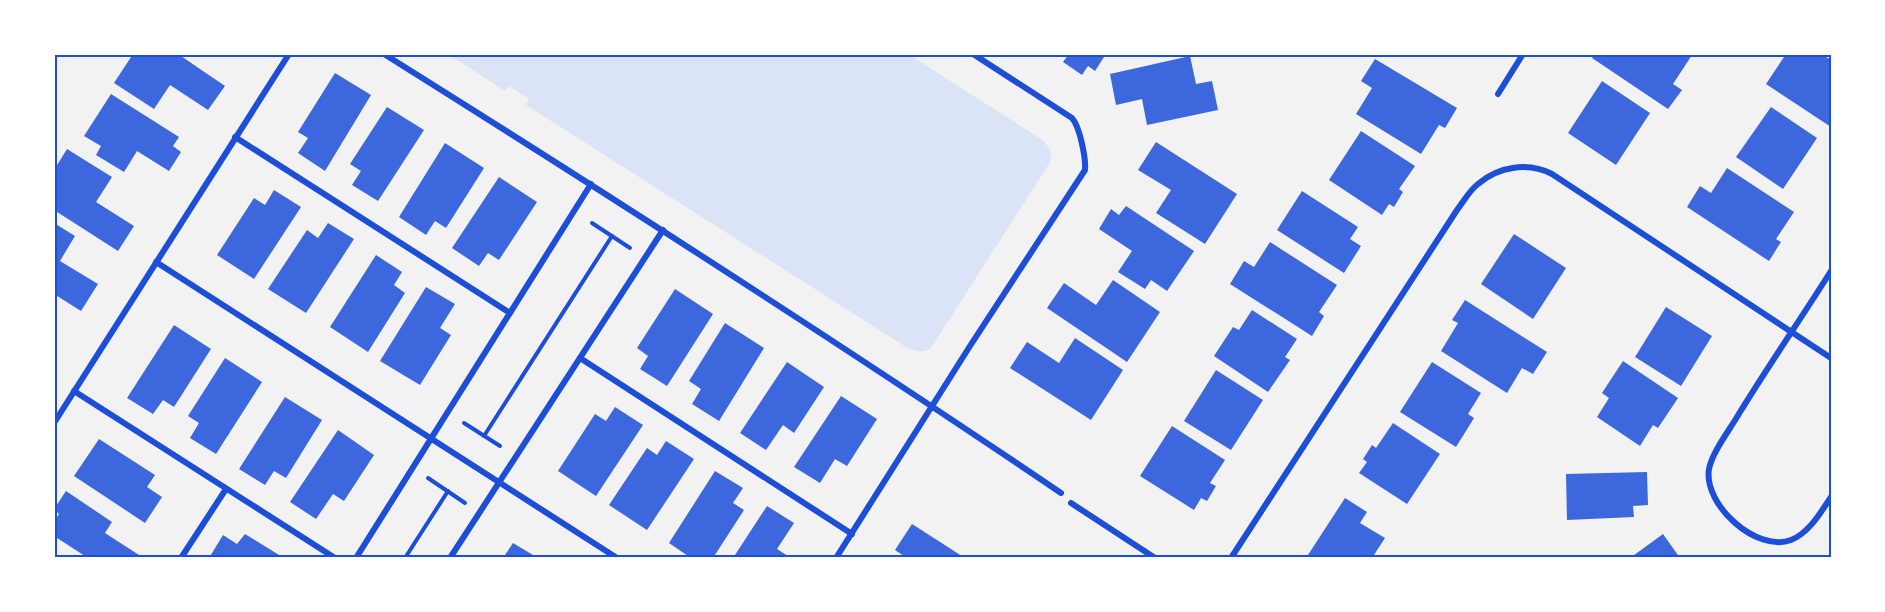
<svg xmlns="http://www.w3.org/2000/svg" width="1885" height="612" font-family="Lora,serif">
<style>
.green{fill:#dbe4f7}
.building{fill:#3d67dc}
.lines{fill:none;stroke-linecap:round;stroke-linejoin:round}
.path{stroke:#1d4ed8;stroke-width:4}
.minor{stroke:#1d4ed8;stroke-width:6}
.neatline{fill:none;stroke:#1d4ed8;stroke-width:2}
</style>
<rect width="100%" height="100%" fill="#f2f2f2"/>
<!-- green -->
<path class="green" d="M448,54H908L1044,141C1050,149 1054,154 1049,164L931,348C924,353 917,351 909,349L526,105L529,99L509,86L505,91Z"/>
<!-- building -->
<g class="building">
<path d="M133,54H178L225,86L208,110L170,85L154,109L114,83Z"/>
<path d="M1069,54H1106L1095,71L1088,66L1082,75L1063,62Z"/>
<path d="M1595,54H1691L1692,55L1673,84L1682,90L1668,109L1592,58Z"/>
<path d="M1786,54H1821L1831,60V127L1766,84Z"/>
<path d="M1190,56L1196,84L1212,81L1218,110L1147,125L1142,99L1116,105L1110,74Z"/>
<path d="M1375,59L1457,108L1445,128L1439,125L1421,154L1356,114L1372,88L1361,81Z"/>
<path d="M335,73L371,95L325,171L298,153L308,138L298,132Z"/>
<path d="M1602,81L1650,113L1616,165L1568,133Z"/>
<path d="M111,94L179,137L173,146L181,152L169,171L137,151L124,172L96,155L101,146L84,136Z"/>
<path d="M387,107L424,130L378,201L352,185L361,171L350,164Z"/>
<path d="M1771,107L1817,138L1783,189L1736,157Z"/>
<path d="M1361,131L1415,166L1399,189L1403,192L1394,207L1389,204L1382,215L1329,180Z"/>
<path d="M1156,142L1237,194L1205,244L1156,213L1171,190L1138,170Z"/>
<path d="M445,143L484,168L446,228L435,221L426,235L399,217Z"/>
<path d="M67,149L112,177L96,202L134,226L118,251L54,210V179L56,175L54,174V170Z"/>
<path d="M1727,168L1794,212L1776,239L1781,242L1769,261L1687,207L1700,186L1711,193Z"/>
<path d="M499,177L537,202L499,260L488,253L479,266L452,248Z"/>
<path d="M274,190L301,207L254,279L217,255L254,198L265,205Z"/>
<path d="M1302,191L1358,227L1350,239L1361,246L1344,273L1277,230Z"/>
<path d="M1126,206L1194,251L1167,291L1151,280L1145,289L1118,272L1132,251L1099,229L1111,209L1119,215Z"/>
<path d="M54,223L75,236L60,261L98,284L81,311L54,294Z"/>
<path d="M328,223L354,239L306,313L268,289L307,230L318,238Z"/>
<path d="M1514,234L1566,268L1533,319L1481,284Z"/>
<path d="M1270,242L1337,285L1319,312L1324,316L1312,336L1230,284L1244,261L1254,267Z"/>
<path d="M376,255L402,272L394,285L405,293L368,352L330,327Z"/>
<path d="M1113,280L1160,312L1127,362L1047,308L1064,283L1096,305Z"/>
<path d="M426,287L455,304L440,328L451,335L420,385L380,361Z"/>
<path d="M675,289L713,314L667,386L640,369L648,356L637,348Z"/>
<path d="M1465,300L1547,352L1533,374L1522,368L1507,393L1441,351L1458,323L1452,320Z"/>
<path d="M1666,307L1712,336L1681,386L1635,357Z"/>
<path d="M1252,310L1297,339L1285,357L1290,360L1268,392L1214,356L1233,327L1239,330Z"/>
<path d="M725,323L764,348L719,421L692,404L701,389L689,381Z"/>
<path d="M174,325L211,349L174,407L163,400L153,414L127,398Z"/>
<path d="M1075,338L1123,370L1091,420L1010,368L1027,342L1059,363Z"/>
<path d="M225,358L262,382L216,454L190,438L199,423L188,416Z"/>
<path d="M1623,361L1678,398L1658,428L1653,425L1640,446L1597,417L1609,398L1602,393Z"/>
<path d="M787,362L824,387L794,433L783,425L766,450L740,433Z"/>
<path d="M1432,362L1481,393L1468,414L1474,418L1456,447L1400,412Z"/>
<path d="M1216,370L1263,400L1231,450L1184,421Z"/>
<path d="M841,396L877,419L847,466L835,459L820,483L794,467Z"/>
<path d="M285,397L322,420L286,478L274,471L265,485L239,469Z"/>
<path d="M615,407L643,425L596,496L558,471L595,414L606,421Z"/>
<path d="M1393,423L1440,454L1407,504L1359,473L1367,462L1363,459L1372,445L1376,448Z"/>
<path d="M1172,426L1225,460L1210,483L1216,486L1207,501L1201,498L1194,510L1140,476Z"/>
<path d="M338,430L374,455L344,501L333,494L316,519L290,502Z"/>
<path d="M99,439L155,475L147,487L162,497L145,523L74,476Z"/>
<path d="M666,441L694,459L647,530L609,505L647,448L657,455Z"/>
<path d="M715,471L743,488L733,503L744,510L713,558H691L669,543Z"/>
<path d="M1647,472L1648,505L1633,506L1634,517L1567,520L1566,474Z"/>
<path d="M66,491L112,522L105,533L139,555L137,558H88L54,536V522L59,514L54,509Z"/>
<path d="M1345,498L1367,512L1360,523L1385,538L1372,558H1306Z"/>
<path d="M767,506L794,523L777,549L791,558H733Z"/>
<path d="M912,524L965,558H907L895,550Z"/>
<path d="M245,534L284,558H209L223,535L237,544Z"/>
<path d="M1663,534L1680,558H1630Z"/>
<path d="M513,543L538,558H503Z"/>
</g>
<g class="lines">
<!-- path -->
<g class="path">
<path d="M592,223L630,248"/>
<path d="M464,423L500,446"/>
<path d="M484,436L612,236"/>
<path d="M428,478L465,503"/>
<path d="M405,558L448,491"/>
</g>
<!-- minor -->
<g class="minor">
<path d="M384,54C612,197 838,342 1061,493"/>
<path d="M1498,94L1523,54"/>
<path d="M235,137L510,313"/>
<path d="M156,262L617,558"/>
<path d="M1831,271C1800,320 1767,368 1737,417C1728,432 1712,453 1709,469C1703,505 1757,553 1791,540C1809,533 1821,512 1831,497"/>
<path d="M580,358L852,534"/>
<path d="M74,391L335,558"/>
<path d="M54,423L289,54"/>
<path d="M1071,503L1155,558"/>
<path d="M181,558L226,489"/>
<path d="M356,558L591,184"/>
<path d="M450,558L663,230"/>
<path d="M836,558L970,346L1085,170C1086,159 1080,127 1072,118L973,54"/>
<path d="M1231,558L1457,210C1464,201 1469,191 1478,184C1499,166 1528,162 1552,174L1831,358"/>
</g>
</g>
<!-- border -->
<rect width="1885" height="612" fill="none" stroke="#ffffff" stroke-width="111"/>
<rect x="56" y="56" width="1774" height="500" class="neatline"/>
</svg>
